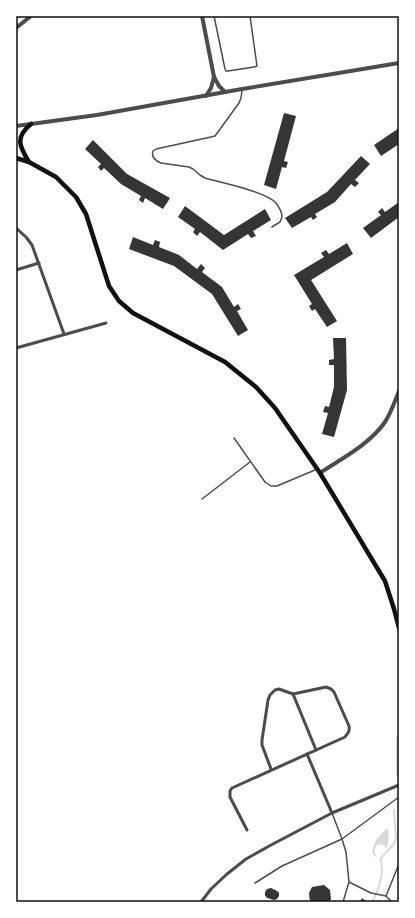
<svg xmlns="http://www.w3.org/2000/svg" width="415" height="918" font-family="'Nunito Sans',sans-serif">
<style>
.water{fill:#d9d9d9}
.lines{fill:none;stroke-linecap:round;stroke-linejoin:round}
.stream{stroke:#d9d9d9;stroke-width:2}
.building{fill:#353535}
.service{stroke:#4c4c4c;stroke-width:1.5}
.minor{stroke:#4c4c4c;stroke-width:3}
.tertiary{stroke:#4c4c4c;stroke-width:4}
.secondary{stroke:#111;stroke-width:4.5}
.neatline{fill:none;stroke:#111;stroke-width:1.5}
</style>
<rect width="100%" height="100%" fill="#fff"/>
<!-- water -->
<path class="water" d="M388,828C389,836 389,841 386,849L384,845L381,844C374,845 374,850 376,855L375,857L372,852C374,841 379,835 388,828Z"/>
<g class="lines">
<!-- stream -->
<g class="stream">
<path d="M397,737V775"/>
<path d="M372,902C377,893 381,882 382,871C382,867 381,862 381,858L394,844L396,837L394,810"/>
</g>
</g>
<!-- building -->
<g class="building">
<path d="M284,113L296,116L284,161L288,162L286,168L282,167L276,189L264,185Z"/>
<path d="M399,128V144L381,156L374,145Z"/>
<path d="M93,140L127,174L170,198L163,209L145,198L143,203L139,200L141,196L121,184L104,168L101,171L98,167L101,164L85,149Z"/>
<path d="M361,156L370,164L355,180L359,183L355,187L351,184L335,202L315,214L317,217L313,220L311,217L292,228L285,218L327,192Z"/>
<path d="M399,202V217L371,238L363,228L381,215L378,212L382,208L385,212Z"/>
<path d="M185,206L224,235L265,209L271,220L253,231L256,236L251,238L248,234L223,250L200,232L197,236L193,232L195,229L178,217Z"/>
<path d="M133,237L153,245L155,240L160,242L159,247L179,255L197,269L201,264L205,268L202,272L222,287L234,307L238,304L241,309L237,311L248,330L238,336L212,294L174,266L129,249Z"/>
<path d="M347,243L353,254L311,280L337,321L327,327L315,309L312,311L309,306L312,304L294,275L324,257L321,253L326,250L329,254Z"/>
<path d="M333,338H346L347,390L334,437L322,434L328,413L323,412L325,406L329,407L334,387V365H329V360L334,359Z"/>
<path d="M324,885L330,890L331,899L329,902H310L309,893L312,887Z"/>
<path d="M271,888L277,891L279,893V896L277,899L274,900L267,898L265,895V892L267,889Z"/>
<path d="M362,898L367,902H360Z"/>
</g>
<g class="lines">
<!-- service -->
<g class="service">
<path d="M214,16L225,69L226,71H228L254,67L257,66L250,16"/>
<path d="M242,91L241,98L239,103L215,136L211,137L156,149L153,151C151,157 156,161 161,163L189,167L193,169L200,175L205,178C222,183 264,191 276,203C279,207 282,212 282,217L280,222L272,227"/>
<path d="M234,438L265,482L271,486H277L315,470"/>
<path d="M202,499L250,462"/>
<path d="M255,883L282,866L342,839L332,813"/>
<path d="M386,896L399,864"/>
<path d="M343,902L349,882"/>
<path d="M392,902L386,896L371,893L349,882L346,852L342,839L399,797"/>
<path d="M398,902H399"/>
</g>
<!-- minor -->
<g class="minor">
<path d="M16,228L26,237L32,245L64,334"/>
<path d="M16,270L39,263"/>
<path d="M16,348L106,323"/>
<path d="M293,694L316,750"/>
<path d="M307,754L332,813"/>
<path d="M247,830L230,797V791L232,788L345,737C348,733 350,731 349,726L334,692L331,689L326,687L293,694L279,689L275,690L270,695L268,700L262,740V745L271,769"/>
<path d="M201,902L211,889L227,874L246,859L271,845L332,813L399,785"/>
</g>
<!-- tertiary -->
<g class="tertiary">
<path d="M202,16L214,77L219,86L225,92"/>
<path d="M16,28L31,16"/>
<path d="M206,96L211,88L214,77"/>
<path d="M16,126L97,115L242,89L399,63"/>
<path d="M320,473C341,459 370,444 385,422C391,413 395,401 399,391"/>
</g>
<!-- secondary -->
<g class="secondary">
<path d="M16,158L29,162L56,177L76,197L86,214L109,286L119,301L133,313L225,362L256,387L275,408L320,473L385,581L394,609L399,628"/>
<path d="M29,162C19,146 15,137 31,124"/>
</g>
</g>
<!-- border -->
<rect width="415" height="918" fill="none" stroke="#ffffff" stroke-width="34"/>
<rect x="17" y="17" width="381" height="884" class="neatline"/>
</svg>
